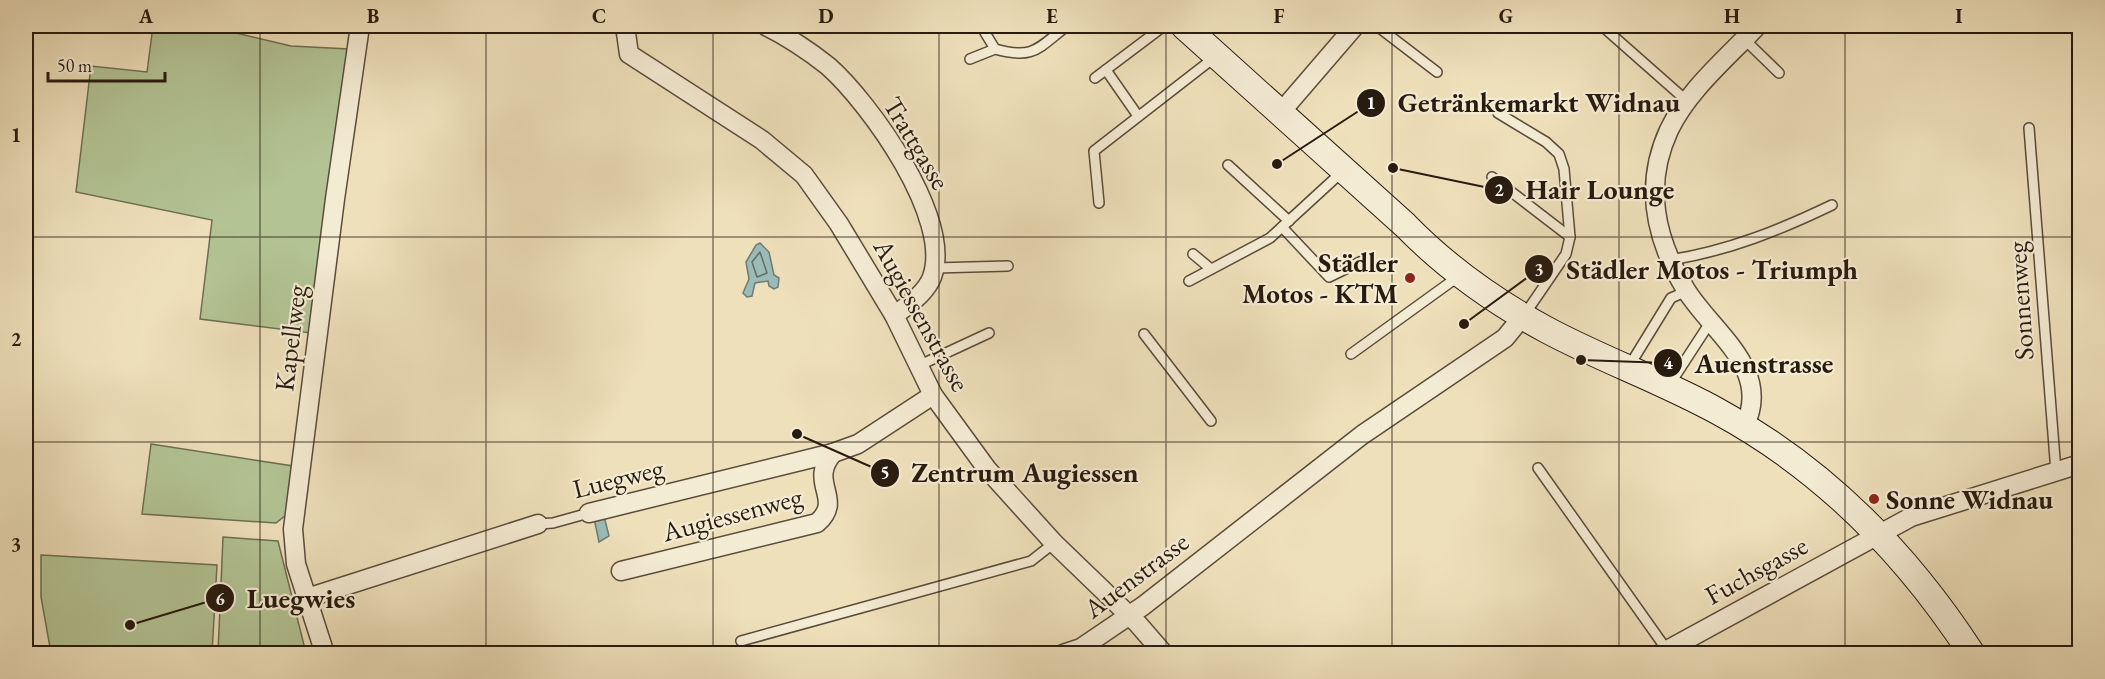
<svg xmlns="http://www.w3.org/2000/svg" width="2105" height="679" font-family="'EB Garamond',serif">
<style>
.green{fill:#b3c394;stroke:#6e6f52;stroke-width:1.5}
.water{fill:#9bbbb7;stroke:#6d7b74;stroke-width:1.5}
.lines{fill:none;stroke-linecap:round;stroke-linejoin:round}
.shore{stroke:#626b63;stroke-width:1.5}
.lane-casing{stroke:#5a4c3a;stroke-width:12}
.street-casing{stroke:#5a4c3a;stroke-width:21}
.secondary-casing{stroke:#281b0f;stroke-width:28}
.lane{stroke:#f4ebd3;stroke-width:9}
.street{stroke:#f4ebd3;stroke-width:18}
.secondary{stroke:#f4ebd3;stroke-width:26}
.grid{fill:none;stroke:#281b0f;stroke-width:1.5;stroke-opacity:0.55}
.poi-dot{fill:#8f2418;stroke:#f4ebd3;stroke-width:2}
.labels{text-anchor:middle;dominant-baseline:central;stroke-width:4.5;stroke-linejoin:round;paint-order:stroke}
.street-label{font-size:27px;fill:#281b0f;stroke:#f4ebd3}
.poi-label{font-size:27px;font-weight:bold;fill:#281b0f;stroke:#f4ebd3;text-anchor:end}
.leader{fill:none;stroke:#281b0f;stroke-width:2}
.callout-dot{fill:#281b0f;stroke:#f4ebd3;stroke-width:2}
.mark-label{font-size:18px;text-anchor:middle;font-weight:bold;fill:#fff}
.callout-label{font-size:28px;text-anchor:middle;font-weight:bold;fill:#281b0f;stroke:#f4ebd3;stroke-width:4.5;stroke-linejoin:round;paint-order:stroke}
.neatline{fill:none;stroke:#281b0f;stroke-width:2}
.grid-label{font-size:20px;text-anchor:middle;font-weight:bold;fill:#281b0f}
</style>
<rect width="100%" height="100%" fill="#eee0bb"/>
<filter id="stains"><feTurbulence type="fractalNoise" baseFrequency=".00333" numOctaves="4"/><feColorMatrix values="0 0 0 0 .2 0 0 0 0 .09 0 0 0 0 .02 0 0 0 .5 -.17"/></filter>
<radialGradient id="worn" r=".72"><stop offset=".6" stop-color="#630" stop-opacity="0"/><stop offset="1" stop-color="#630" stop-opacity=".3"/></radialGradient>
<!-- green -->
<g class="green">
<path d="M153,26H207L291,46L349,49L311,333L200,319L212,220L76,192L91,66L147,72Z"/>
<path d="M151,444L293,466L286,515L276,523L142,514Z"/>
<path d="M223,537L278,541L306,653H218Z"/>
<path d="M41,555L217,565L212,653H51L41,597Z"/>
</g>
<!-- water -->
<g class="water">
<path d="M760,243L769,252L774,275L779,278L778,287L774,289L769,286L768,281L755,283L752,296L747,297L743,293L749,279L746,262L756,245Z"/>
<path d="M604,516L609,536L599,542L594,518Z"/>
</g>
<g class="lines">
<!-- shore -->
<path class="shore" d="M760,252L767,273L757,277L752,262Z"/>
<!-- lane casing -->
<g class="lane-casing">
<g id="lane">
<path d="M981,26L995,49C1034,60 1038,48 1067,26"/>
<path d="M1377,26L1437,72"/>
<path d="M1602,26L1687,101"/>
<path d="M1744,39L1779,73"/>
<path d="M970,59L995,49"/>
<path d="M1106,70L1138,116"/>
<path d="M1095,78L1164,26"/>
<path d="M1498,113L1546,142L1559,154L1564,169L1570,237L1566,254L1525,314"/>
<path d="M2029,128L2056,472"/>
<path d="M1228,165L1289,221"/>
<path d="M1492,177L1570,237"/>
<path d="M1099,203L1094,151L1215,57"/>
<path d="M1282,227L1329,277L1362,261"/>
<path d="M1193,254L1211,269"/>
<path d="M1670,260C1728,251 1780,230 1832,205"/>
<path d="M935,268L1008,266"/>
<path d="M1189,281L1270,238L1343,171"/>
<path d="M1144,334L1211,421"/>
<path d="M1351,354L1459,276"/>
<path d="M918,366L989,333"/>
<path d="M1628,368L1671,298L1687,291"/>
<path d="M1670,384L1711,321"/>
<path d="M1538,468L1667,650"/>
<path d="M538,524L553,523L589,513"/>
<path d="M741,641L1031,561L1054,543"/>
<path d="M1528,654L1529,653"/>
</g>
</g>
<!-- street casing -->
<g class="street-casing">
<g id="street">
<path d="M625,26L629,54L762,140L804,175L839,224L894,315L933,395L987,469L1054,543L1138,624L1164,654"/>
<path d="M766,26C788,37 809,51 828,66C870,103 953,219 932,277C926,293 908,306 894,315"/>
<path d="M1281,112L1355,26"/>
<path d="M1744,427C1773,370 1713,333 1686,290C1655,239 1643,186 1669,130C1688,90 1727,58 1757,26"/>
<path d="M589,513L833,453L858,444L933,395"/>
<path d="M621,571L817,523C845,499 807,483 833,453"/>
<path d="M307,598L538,524"/>
<path d="M325,654L296,564L293,529L335,199L360,26"/>
<path d="M1063,654L1081,648L1143,606L1362,435L1505,338L1523,316"/>
<path d="M1660,654L1911,517L2080,464"/>
</g>
</g>
<!-- secondary casing -->
<g class="secondary-casing">
<path id="secondary" d="M1184,26L1405,225C1446,267 1495,302 1547,330C1603,360 1663,381 1719,412C1824,469 1907,554 1972,654"/>
</g>
<!-- lane -->
<use href="#lane" class="lane"/>
<!-- street -->
<use href="#street" class="street"/>
<!-- secondary -->
<use href="#secondary" class="secondary"/>
</g>
<!-- grid -->
<path class="grid" d="M260,26V654M486,26V654M713,26V654M939,26V654M1166,26V654M1392,26V654M1619,26V654M1845,26V654M26,237H2080M26,442H2080"/>
<!-- markers -->
<g class="poi-dot">
<circle cx="1410" cy="278" r="6"/>
<circle cx="1874" cy="499" r="6"/>
</g>
<g class="labels">
<!-- street labels -->
<g class="street-label">
<text transform="translate(917 143) rotate(59)">Trattgasse</text>
<text transform="translate(2020 301) rotate(-94)">Sonnenweg</text>
<text transform="translate(922 315) rotate(61)">Augiessenstrasse</text>
<text transform="translate(290 338) rotate(-83)">Kapellweg</text>
<text transform="translate(618 478) rotate(-14)">Luegweg</text>
<text transform="translate(732 514) rotate(-15)">Augiessenweg</text>
<text transform="translate(1756 570) rotate(-29)">Fuchsgasse</text>
<text transform="translate(1136 575) rotate(-37)">Auenstrasse</text>
</g>
<!-- poi labels -->
<g class="poi-label">
<text x="1398" y="262">Städler<tspan x="1398" dy="31">Motos - KTM</tspan></text>
<text x="1886" y="499" text-anchor="start">Sonne Widnau</text>
</g>
</g>
<!-- callouts -->
<path class="leader" d="M1277 164L1371 103M1393 168L1499 190M1464 324L1539 269M1581 360L1668 363M797 434L885 473M130 625L220 598"/>
<g class="callout-dot">
<circle cx="1277" cy="164" r="6"/>
<circle cx="1393" cy="168" r="6"/>
<circle cx="1464" cy="324" r="6"/>
<circle cx="1581" cy="360" r="6"/>
<circle cx="797" cy="434" r="6"/>
<circle cx="130" cy="625" r="6"/>
<circle cx="1371" cy="103" r="15"/>
<circle cx="1499" cy="190" r="15"/>
<circle cx="1539" cy="269" r="15"/>
<circle cx="1668" cy="363" r="15"/>
<circle cx="885" cy="473" r="15"/>
<circle cx="220" cy="598" r="15"/>
</g>
<g class="mark-label">
<text x="1371" y="109">1</text>
<text x="1499" y="196">2</text>
<text x="1539" y="276">3</text>
<text x="1668" y="369">4</text>
<text x="885" y="479">5</text>
<text x="220" y="605">6</text>
</g>
<g class="callout-label">
<text x="1539" y="112">Getränkemarkt Widnau</text>
<text x="1600" y="199">Hair Lounge</text>
<text x="1712" y="279">Städler Motos - Triumph</text>
<text x="1764" y="373">Auenstrasse</text>
<text x="1025" y="482">Zentrum Augiessen</text>
<text x="301" y="608">Luegwies</text>
</g>
<!-- margin -->
<rect width="2105" height="679" fill="none" stroke="#eee0bb" stroke-width="66"/>
<!-- scale -->
<path d="M48 72v9h117v-9" fill="none" stroke="#281b0f" stroke-width="3"/>
<text x="57" y="72" font-size="18" fill="#281b0f" stroke="#f4ebd3" stroke-width="4.5" paint-order="stroke">50 m</text>
<rect x="33" y="33" width="2039" height="613" class="neatline"/>
<g class="grid-label">
<text x="146" y="23">A</text>
<text x="373" y="23">B</text>
<text x="599" y="23">C</text>
<text x="826" y="23">D</text>
<text x="1052" y="23">E</text>
<text x="1279" y="23">F</text>
<text x="1506" y="23">G</text>
<text x="1732" y="23">H</text>
<text x="1959" y="23">I</text>
<text x="16" y="142">1</text>
<text x="16" y="346">2</text>
<text x="16" y="551">3</text>
</g>
<rect width="100%" height="100%" filter="url(#stains)"/>
<rect width="100%" height="100%" fill="url(#worn)"/>
</svg>
